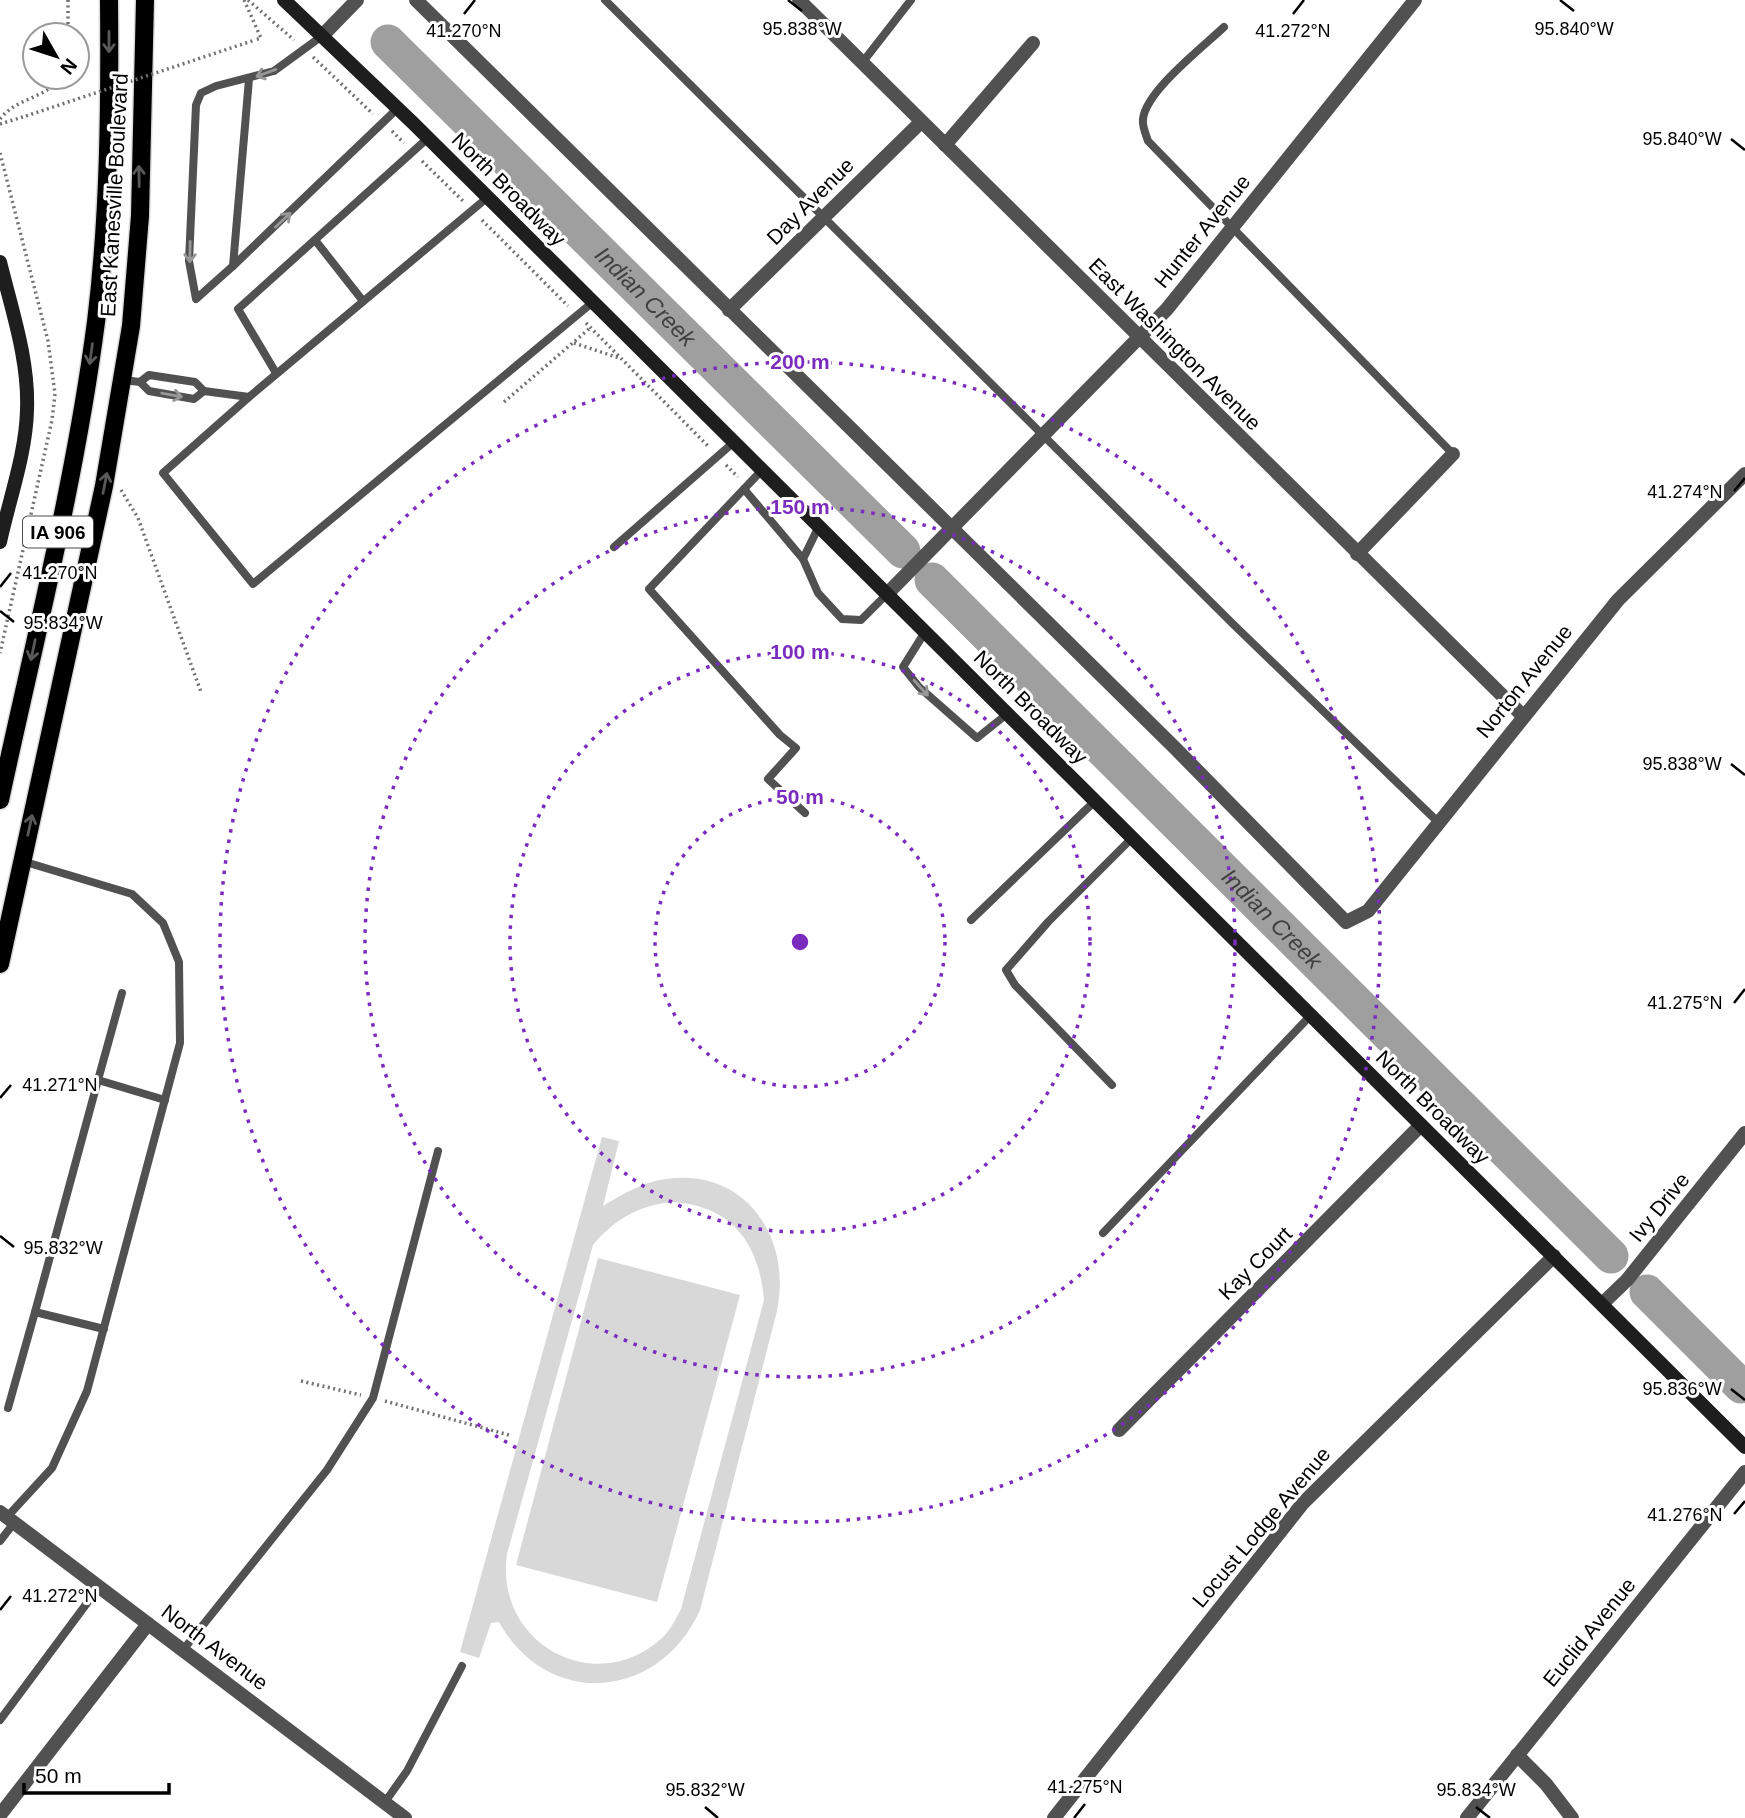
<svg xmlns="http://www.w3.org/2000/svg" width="1745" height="1818" font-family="Helvetica,sans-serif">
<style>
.green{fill:#d8d8d8;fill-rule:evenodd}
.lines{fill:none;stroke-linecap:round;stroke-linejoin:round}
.river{stroke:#9f9f9f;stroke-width:35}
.primary-casing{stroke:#dbdbdb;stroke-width:21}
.path{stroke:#737373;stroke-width:3.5;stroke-dasharray:2 3.5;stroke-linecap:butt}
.service{stroke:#515151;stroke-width:8}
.minor{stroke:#515151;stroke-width:14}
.secondary{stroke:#1e1e1e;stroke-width:14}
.primary{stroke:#000;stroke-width:18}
.path-bridge{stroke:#737373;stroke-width:3.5;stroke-dasharray:2 3.5;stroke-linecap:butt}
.oneway{stroke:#595959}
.oneway2{stroke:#979797}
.ticks{fill:none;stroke:#000;stroke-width:2.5}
.ring{fill:none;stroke:#7b2cbf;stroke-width:3.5;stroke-dasharray:3.5 7}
.labels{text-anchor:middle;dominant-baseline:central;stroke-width:6;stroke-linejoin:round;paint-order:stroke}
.shield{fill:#fff;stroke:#4c4c4c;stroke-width:2}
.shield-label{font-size:19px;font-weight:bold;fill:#000}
.street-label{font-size:21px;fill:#000;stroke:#fff}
.water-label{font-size:23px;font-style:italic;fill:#404040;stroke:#fff}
.ticks-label{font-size:18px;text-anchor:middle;fill:#000;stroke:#fff;stroke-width:6;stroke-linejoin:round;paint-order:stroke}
.centre{fill:#7b2cbf;stroke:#fff;stroke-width:3.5}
.ring-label{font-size:21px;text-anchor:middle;font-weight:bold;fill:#7b2cbf;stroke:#fff;stroke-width:6;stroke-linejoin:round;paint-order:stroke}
</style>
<rect width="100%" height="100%" fill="#fff"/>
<!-- green -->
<g class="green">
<path d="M602,1137L619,1141L603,1206C622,1194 643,1182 666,1179C746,1168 792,1238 777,1311L700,1610C660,1700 548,1710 499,1622L491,1623L479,1658L460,1652ZM671,1202C732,1205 759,1243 764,1300L681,1609C676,1618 671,1629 664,1636C598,1700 494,1645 507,1554L593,1245C615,1219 638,1206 671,1202Z"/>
<path d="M598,1258L740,1295L657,1602L516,1565Z"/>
</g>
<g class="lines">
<!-- river -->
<g class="river">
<path id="s1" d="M388,42L903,551"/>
<path id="s2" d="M932,580L1611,1256"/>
<path d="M1647,1292L1741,1386"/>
</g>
<!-- primary casing -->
<g class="primary-casing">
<g id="primary">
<path d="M0,800C34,642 75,483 96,322C109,216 110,107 109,0"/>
<path d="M0,964L104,486L131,326L140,216L145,0"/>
</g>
</g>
<!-- path -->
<g class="path">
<path d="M68,0V35"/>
<path d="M244,0L261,38L255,40"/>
<path d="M248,0L294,40"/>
<path d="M313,57L373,114"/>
<path d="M0,119C17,97 46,99 61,77"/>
<path d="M0,124L26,116"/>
<path d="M392,131L404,143"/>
<path d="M0,153L48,341L55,394L52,420L0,653"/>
<path d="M422,161L464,202"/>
<path d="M482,220L568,306"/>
<path d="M586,323L709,447"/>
<path d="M574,343L619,358"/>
<path d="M504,402L590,328"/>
<path d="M726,465L738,477"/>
<path d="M121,490L138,518L201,692"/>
<path d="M301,1381L361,1395"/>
<path d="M385,1401L509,1435"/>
</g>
<!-- service -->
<g class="service">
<path d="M605,0L1234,625L1438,822"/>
<path d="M1224,27C1203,47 1146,91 1143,119C1142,127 1146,134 1148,141L1453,454"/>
<path d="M862,63L911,0"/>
<path d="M249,79L233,266L196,299L189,261L196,105L201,93L216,86L274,71L322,36"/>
<path d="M315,240L363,301"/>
<path d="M233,266L398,108"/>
<path d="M276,373L238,309L428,138"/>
<path d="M123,380L140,382L149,391L194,399L204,391"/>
<path d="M140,382L149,375L195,382L204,391L249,397L488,197"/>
<path d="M249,397L163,473L253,584L593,302"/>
<path d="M762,470L649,589L780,735L796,748L768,779L805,813"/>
<path d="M744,489L803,559"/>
<path d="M819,526L803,559L818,593L842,619L861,620L887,594"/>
<path d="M614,547L734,442"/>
<path d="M925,632L903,667L919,687L977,738L1007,714"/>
<path d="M971,920L1095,801"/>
<path d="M98,1080L122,993"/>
<path d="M1112,1085L1015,985L1006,970L1048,922L1132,838"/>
<path d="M1103,1233L1311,1015"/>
<path d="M104,1329L35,1312L98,1080L165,1100"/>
<path d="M8,1408L35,1312"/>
<path d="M7,1517L52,1468L87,1391L180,1043L179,962L163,923L132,894L22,861"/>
<path d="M0,1541L14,1523"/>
<path d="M183,1650L327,1470L373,1398L438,1151"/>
<path d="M0,1720L99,1587"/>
<path d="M385,1802L407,1771L462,1666"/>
</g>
<!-- minor -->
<g class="minor">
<path d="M416,0L1175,748L1346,922L1368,911L1618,600L1745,474"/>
<path d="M799,0L1523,716"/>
<path d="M322,36L357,0"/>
<path d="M945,145L1033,43"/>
<path d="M729,310L921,122"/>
<path d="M1357,554L1453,454"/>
<path d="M887,594L1167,309L1415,0"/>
<path d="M1602,1304L1627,1280L1745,1133"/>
<path d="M1119,1430L1421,1125"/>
<path d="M0,1512L405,1818"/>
<path d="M1517,1755L1546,1784L1572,1818"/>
<path d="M0,1815L148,1624"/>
<path d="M1054,1818L1303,1503L1554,1256"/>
<path d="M1467,1818L1745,1472"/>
</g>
<!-- secondary -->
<g class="secondary">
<path d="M284,0L413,123L1745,1447"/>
<path d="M0,262C12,311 29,360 27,410C26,454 9,500 0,542"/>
</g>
<!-- primary -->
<use href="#primary" class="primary"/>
<!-- path-bridge -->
<path class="path-bridge" d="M26,116L255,40"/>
</g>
<!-- one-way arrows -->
<defs><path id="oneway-shaft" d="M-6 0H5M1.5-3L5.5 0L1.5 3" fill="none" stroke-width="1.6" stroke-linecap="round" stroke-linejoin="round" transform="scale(1.75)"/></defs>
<g class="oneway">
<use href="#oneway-shaft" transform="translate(109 42) rotate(90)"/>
<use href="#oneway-shaft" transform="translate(139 176) rotate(-91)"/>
<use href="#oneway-shaft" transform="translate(91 354) rotate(98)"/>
<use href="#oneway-shaft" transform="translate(105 483) rotate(-79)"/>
<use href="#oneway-shaft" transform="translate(33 650) rotate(102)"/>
<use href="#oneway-shaft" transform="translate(30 825) rotate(-78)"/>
</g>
<g class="oneway2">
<use href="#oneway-shaft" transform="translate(266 73) rotate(160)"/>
<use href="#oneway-shaft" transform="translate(283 220) rotate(-43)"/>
<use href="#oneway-shaft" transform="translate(190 252) rotate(91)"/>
<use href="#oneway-shaft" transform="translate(172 395) rotate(10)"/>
<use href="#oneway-shaft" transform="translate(921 688) rotate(48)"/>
</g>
<!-- ticks -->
<path class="ticks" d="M788,0L802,11M1560,0L1574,11M464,14L475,0M1293,14L1304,0M1731,139L1745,150M1734,491L1745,478M0,587L11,573M0,611L14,622M1731,764L1745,775M1734,1003L1745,989M0,1098L11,1085M0,1236L14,1247M1731,1389L1745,1400M1734,1514L1745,1501M0,1610L11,1596M705,1807L718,1818M1476,1807L1490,1818M1074,1818L1085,1804"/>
<!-- distance rings -->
<g class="ring">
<circle cx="800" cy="942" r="145"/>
<circle cx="800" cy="942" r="290"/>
<circle cx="800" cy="942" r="435"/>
<circle cx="800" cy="942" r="580"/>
</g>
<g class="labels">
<!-- shield labels -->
<rect class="shield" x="23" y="516.5" width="70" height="31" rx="5"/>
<g class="shield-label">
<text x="58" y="532">IA 906</text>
</g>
<!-- street labels -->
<g class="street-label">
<text transform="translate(509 189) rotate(45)">North Broadway</text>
<text transform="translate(114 195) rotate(-87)">East Kanesville Boulevard</text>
<text transform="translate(810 201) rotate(-45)">Day Avenue</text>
<text transform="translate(1202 231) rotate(-51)">Hunter Avenue</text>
<text transform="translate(1175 344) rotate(45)">East Washington Avenue</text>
<text transform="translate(1524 681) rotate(-51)">Norton Avenue</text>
<text transform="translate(1031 707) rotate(45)">North Broadway</text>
<text transform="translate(1433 1107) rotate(45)">North Broadway</text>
<text transform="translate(1659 1207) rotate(-51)">Ivy Drive</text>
<text transform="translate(1255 1263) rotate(-45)">Kay Court</text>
<text transform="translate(1261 1527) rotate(-50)">Locust Lodge Avenue</text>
<text transform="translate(1589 1632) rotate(-51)">Euclid Avenue</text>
<text transform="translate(215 1647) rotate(37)">North Avenue</text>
</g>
<!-- water labels -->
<g class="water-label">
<text stroke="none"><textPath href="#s1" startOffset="362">Indian Creek</textPath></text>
<text stroke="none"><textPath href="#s2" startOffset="480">Indian Creek</textPath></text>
</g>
</g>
<g class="ticks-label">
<text x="1574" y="35">95.840°W</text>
<text x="802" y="35">95.838°W</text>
<text x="464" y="37">41.270°N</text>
<text x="1293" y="37">41.272°N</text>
<text x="1682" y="145">95.840°W</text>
<text x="1685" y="498">41.274°N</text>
<text x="60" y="579">41.270°N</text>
<text x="63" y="629">95.834°W</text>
<text x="1682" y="770">95.838°W</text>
<text x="1685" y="1009">41.275°N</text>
<text x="60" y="1091">41.271°N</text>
<text x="63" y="1254">95.832°W</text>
<text x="1682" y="1395">95.836°W</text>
<text x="1685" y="1521">41.276°N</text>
<text x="60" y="1602">41.272°N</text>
<text x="1085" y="1793">41.275°N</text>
<text x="705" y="1796">95.832°W</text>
<text x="1476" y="1796">95.834°W</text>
</g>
<circle cx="800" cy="942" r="10" class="centre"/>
<g class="ring-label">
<text x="800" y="369">200 m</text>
<text x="800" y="514">150 m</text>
<text x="800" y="659">100 m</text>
<text x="800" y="804">50 m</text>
</g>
<!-- north arrow -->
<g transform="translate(56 56) rotate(129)"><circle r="33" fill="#ffffff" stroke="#999999" stroke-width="2"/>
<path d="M0-5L12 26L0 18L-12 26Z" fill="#000000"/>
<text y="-10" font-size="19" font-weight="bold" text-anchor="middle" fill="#000000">N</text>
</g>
<!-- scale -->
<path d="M24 1783v10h145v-10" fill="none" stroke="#000000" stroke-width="3.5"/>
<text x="35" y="1783" font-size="21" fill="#000000" stroke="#ffffff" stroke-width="5" paint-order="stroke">50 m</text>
</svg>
